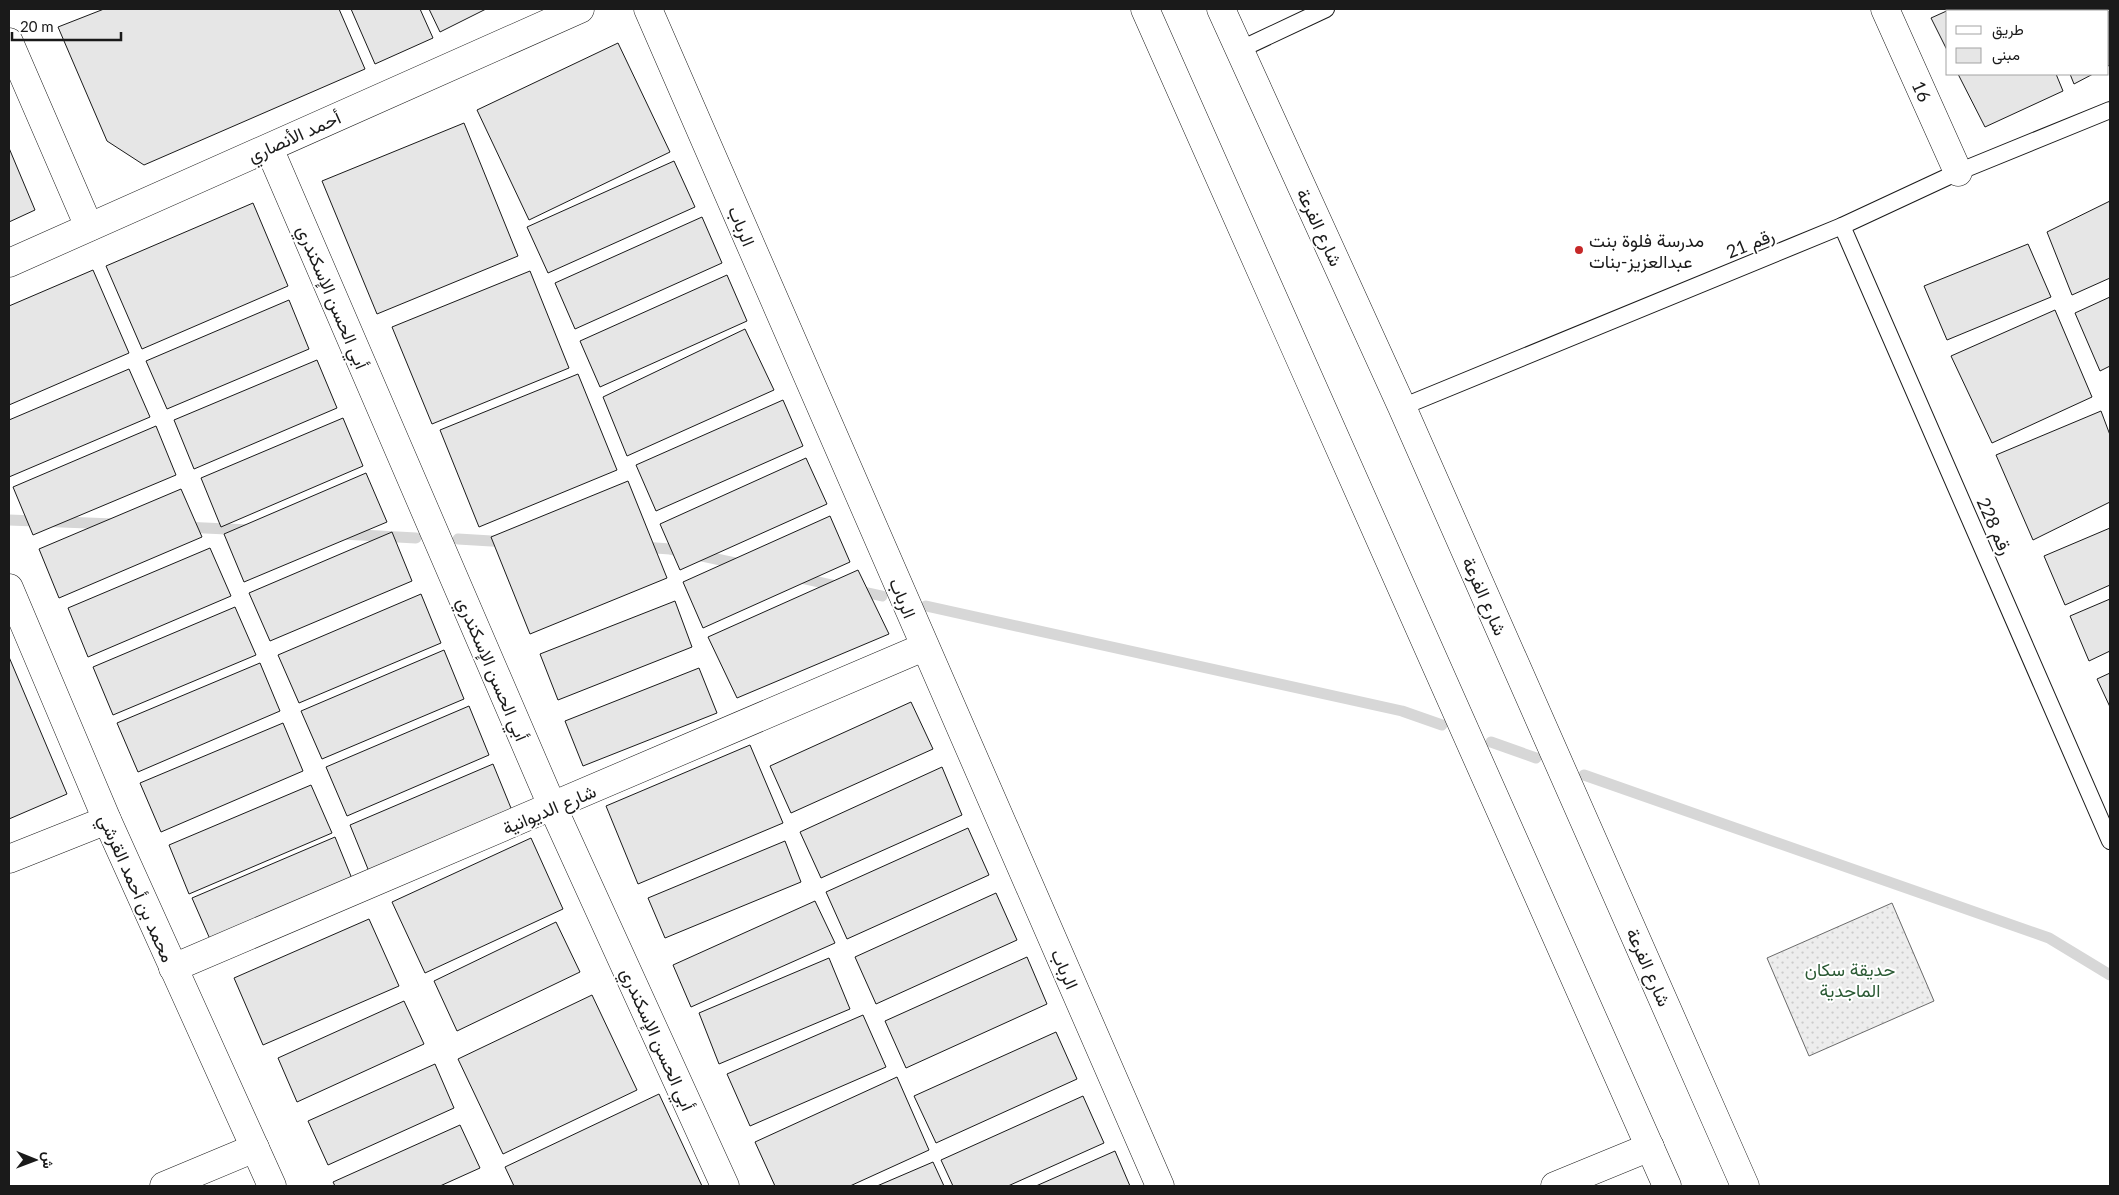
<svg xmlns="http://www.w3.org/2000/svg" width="2119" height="1195" font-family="Lato,Vazirmatn,sans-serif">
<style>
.grass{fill:url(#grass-dots);stroke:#6a6a6a}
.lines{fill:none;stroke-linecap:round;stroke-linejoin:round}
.stream{stroke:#d7d7d7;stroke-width:11}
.building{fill:#e6e6e6;stroke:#1a1a1a}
.service-casing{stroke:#1a1a1a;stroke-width:18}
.minor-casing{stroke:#1a1a1a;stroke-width:29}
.tertiary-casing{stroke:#1a1a1a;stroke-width:29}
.service{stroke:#fff;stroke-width:16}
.minor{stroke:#fff;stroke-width:28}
.tertiary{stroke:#fff;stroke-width:28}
.poi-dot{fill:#c62828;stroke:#fff;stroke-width:2}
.labels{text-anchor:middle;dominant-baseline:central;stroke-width:4;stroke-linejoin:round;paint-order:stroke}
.street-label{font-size:18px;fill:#1a1a1a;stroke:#fff}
.poi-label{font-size:18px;fill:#1a1a1a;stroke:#fff;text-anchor:start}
.park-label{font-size:18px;fill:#2b5a34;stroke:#fff}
</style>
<defs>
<pattern id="grass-dots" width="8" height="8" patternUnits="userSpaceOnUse" patternTransform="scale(1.25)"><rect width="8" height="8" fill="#ededed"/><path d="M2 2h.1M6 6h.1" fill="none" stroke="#cbcbcb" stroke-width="1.8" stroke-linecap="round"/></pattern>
</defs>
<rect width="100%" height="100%" fill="#fff"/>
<!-- grass -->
<path class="grass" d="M1892,903L1934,1001L1809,1056L1767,958Z"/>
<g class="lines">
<!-- stream -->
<g class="stream">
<path d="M9,520L114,524"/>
<path d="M183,527L249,530"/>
<path d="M342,534L416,538"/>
<path d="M458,539L508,542"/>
<path d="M642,547L670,549L744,565"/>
<path d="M796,577L882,596"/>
<path d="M926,606L1402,711L1442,725"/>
<path d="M1491,742L1536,758"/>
<path d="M1584,775L2049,938L2110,975"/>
</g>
</g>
<!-- building -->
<g class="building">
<path d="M104,9H339L365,69L144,165L107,141L58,27Z"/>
<path d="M351,9H420L433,38L375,64Z"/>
<path d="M429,9H486L440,32Z"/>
<path d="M1951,9H2026L2027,11H1948V52L1931,18Z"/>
<path d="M2043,9H2110V65L2108,66V11H2044Z"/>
<path d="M618,43L670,152L529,220L477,110Z"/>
<path d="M1958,74H2056L2063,91L1985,127Z"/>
<path d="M2070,74H2093L2074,84Z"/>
<path d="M464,123L518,256L377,314L322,181Z"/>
<path d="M9,148L35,210L9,222Z"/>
<path d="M674,161L695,207L548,273L527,227Z"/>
<path d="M2110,201V278L2072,295L2047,232Z"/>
<path d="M253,203L288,286L142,349L106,266Z"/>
<path d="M702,217L722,263L575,329L555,283Z"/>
<path d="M2028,244L2051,297L1947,340L1924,286Z"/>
<path d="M93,270L129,353L9,405V306Z"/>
<path d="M530,271L569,368L432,424L392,327Z"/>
<path d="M727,275L747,321L600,387L580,341Z"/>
<path d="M2110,297V366L2100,371L2075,313Z"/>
<path d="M289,300L309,349L167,409L146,361Z"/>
<path d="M2055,310L2092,397L1992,443L1951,356Z"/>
<path d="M745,329L774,390L627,456L603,397Z"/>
<path d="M317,360L337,408L194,469L174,420Z"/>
<path d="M129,369L150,417L9,477V420Z"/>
<path d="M578,374L617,470L479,527L440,430Z"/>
<path d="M783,400L803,446L656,511L636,465Z"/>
<path d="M2101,411L2110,435V502L2033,540L1996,455Z"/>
<path d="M343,418L363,466L221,527L201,478Z"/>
<path d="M156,426L176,475L33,535L13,487Z"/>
<path d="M806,458L827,504L680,570L660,524Z"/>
<path d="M366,473L387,522L244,582L224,534Z"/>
<path d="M628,481L667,578L530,634L491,537Z"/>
<path d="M181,489L202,537L59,598L39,549Z"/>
<path d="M830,516L850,562L703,628L683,582Z"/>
<path d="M2110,528V585L2065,605L2044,556Z"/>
<path d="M392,532L412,581L270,641L249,593Z"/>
<path d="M210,548L231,596L88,657L68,608Z"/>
<path d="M858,570L889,634L737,698L708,637Z"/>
<path d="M421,594L441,643L299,703L278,655Z"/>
<path d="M2110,599V651L2089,661L2070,616Z"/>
<path d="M675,601L692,647L558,700L540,654Z"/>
<path d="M235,607L256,655L113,715L93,667Z"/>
<path d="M444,650L464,699L322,759L301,711Z"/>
<path d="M9,657L67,794L9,819Z"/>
<path d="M260,663L280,711L138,772L117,723Z"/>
<path d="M699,668L717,713L583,766L565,721Z"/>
<path d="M2110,673V707L2097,679Z"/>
<path d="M911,702L933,749L791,813L770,766Z"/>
<path d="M469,706L489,755L347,816L326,767Z"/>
<path d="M283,723L303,771L161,832L140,783Z"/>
<path d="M750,745L783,823L638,884L606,806Z"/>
<path d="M493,764L513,813L370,874L350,825Z"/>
<path d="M942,767L962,815L821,878L800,832Z"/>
<path d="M311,785L332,833L189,894L169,845Z"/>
<path d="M968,828L989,875L847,939L826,892Z"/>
<path d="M335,837L355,886L213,946L192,898Z"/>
<path d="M531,838L563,909L425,973L392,902Z"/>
<path d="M785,841L801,882L665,938L648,898Z"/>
<path d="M996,893L1017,940L876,1004L855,957Z"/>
<path d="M815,901L835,943L691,1007L673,965Z"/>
<path d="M369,919L399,986L263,1045L234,978Z"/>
<path d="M556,922L580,972L457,1031L434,981Z"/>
<path d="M1027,957L1047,1004L906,1068L885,1021Z"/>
<path d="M829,958L850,1009L719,1064L699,1013Z"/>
<path d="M592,995L637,1090L503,1154L458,1059Z"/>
<path d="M404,1001L424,1044L297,1102L278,1058Z"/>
<path d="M863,1015L886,1067L750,1126L727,1074Z"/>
<path d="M1056,1032L1077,1079L936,1143L914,1096Z"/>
<path d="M435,1064L454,1108L328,1165L308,1121Z"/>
<path d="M897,1077L929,1150L850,1186H775L755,1142Z"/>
<path d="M659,1094L702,1186H514L505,1167Z"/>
<path d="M1083,1096L1104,1143L1008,1186H953L941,1160Z"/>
<path d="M460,1125L480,1168L440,1186H335L333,1182Z"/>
<path d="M1115,1151L1130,1186H1036Z"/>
<path d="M933,1162L944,1186H877Z"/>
</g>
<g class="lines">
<!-- service casing -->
<g class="service-casing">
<g id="service">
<path d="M1239,50L1326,9"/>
<path d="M1842,226L2110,841"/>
<path d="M1402,407L1842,226L1958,172L2110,110"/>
</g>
</g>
<!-- minor casing -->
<g class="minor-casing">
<g id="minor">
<path d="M648,9L1160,1186"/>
<path id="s1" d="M1885,9L1958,172"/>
<path d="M9,42L89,227"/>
<path d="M269,148L553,808L725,1186"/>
<path d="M9,263L580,9"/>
<path d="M9,588L107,820L272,1186"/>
<path d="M9,859L107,820"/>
<path d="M173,968L924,647"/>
<path d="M164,1186L255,1148"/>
<path d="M1555,1186L1650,1147"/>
</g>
</g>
<!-- tertiary casing -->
<g class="tertiary-casing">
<g id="tertiary">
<path d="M1145,9L1667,1186"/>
<path d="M1221,9L1402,407L1745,1186"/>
</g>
</g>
<!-- service -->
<use href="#service" class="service"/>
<!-- minor -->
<use href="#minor" class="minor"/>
<!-- tertiary -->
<use href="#tertiary" class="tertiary"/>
</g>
<!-- markers -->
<circle class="poi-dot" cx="1579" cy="250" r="5"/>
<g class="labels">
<!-- street labels -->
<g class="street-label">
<text stroke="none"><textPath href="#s1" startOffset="90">16</textPath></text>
<text transform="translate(294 136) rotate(-24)">أحمد الأنصاري</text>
<text transform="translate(742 226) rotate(67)">الرباب</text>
<text transform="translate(1320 227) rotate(65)">شارع الفرعة</text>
<text transform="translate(1750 243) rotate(-22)">رقم 21</text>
<text transform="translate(333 297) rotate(67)">أبي الحسن الإسكندري</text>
<text transform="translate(1995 526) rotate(66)">رقم 228</text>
<text transform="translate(1485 596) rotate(66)">شارع الفرعة</text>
<text transform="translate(903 598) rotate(67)">الرباب</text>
<text transform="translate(493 669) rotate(67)">أبي الحسن الإسكندري</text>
<text transform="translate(549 809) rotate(-23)">شارع الديوانية</text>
<text transform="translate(137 888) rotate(66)">محمد بن أحمد القرشي</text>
<text transform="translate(1649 967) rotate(66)">شارع الفرعة</text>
<text transform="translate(1065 969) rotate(66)">الرباب</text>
<text transform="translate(658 1039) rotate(66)">أبي الحسن الإسكندري</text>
</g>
<!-- poi labels -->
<g class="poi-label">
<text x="1589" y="240">مدرسة فلوة بنت<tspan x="1589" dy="21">عبدالعزيز-بنات</tspan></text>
</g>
<!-- park labels -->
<g class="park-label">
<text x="1850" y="969">حديقة سكان<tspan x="1850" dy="21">الماجدية</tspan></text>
</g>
</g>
<!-- border -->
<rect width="2119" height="1195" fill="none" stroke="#1a1a1a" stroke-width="20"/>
<!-- legend -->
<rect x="1946" y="10" width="162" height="65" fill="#ffffff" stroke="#a3a3a3"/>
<rect x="1956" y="26" width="25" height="8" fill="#ffffff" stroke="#a3a3a3"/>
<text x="1992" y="35" font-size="15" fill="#1a1a1a">طريق</text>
<rect x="1956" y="48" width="25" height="15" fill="#e6e6e6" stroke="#a3a3a3"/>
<text x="1992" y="60" font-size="15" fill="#1a1a1a">مبنى</text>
<!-- north arrow -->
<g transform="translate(35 1160) rotate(91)" stroke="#ffffff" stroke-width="4" paint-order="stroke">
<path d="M0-4L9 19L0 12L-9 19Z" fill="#1a1a1a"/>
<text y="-8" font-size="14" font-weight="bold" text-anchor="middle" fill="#1a1a1a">ش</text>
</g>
<!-- scale -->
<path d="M12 32v8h109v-8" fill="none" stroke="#1a1a1a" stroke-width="2.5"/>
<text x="20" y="32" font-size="15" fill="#1a1a1a" stroke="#ffffff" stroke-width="4" paint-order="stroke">20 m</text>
</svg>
